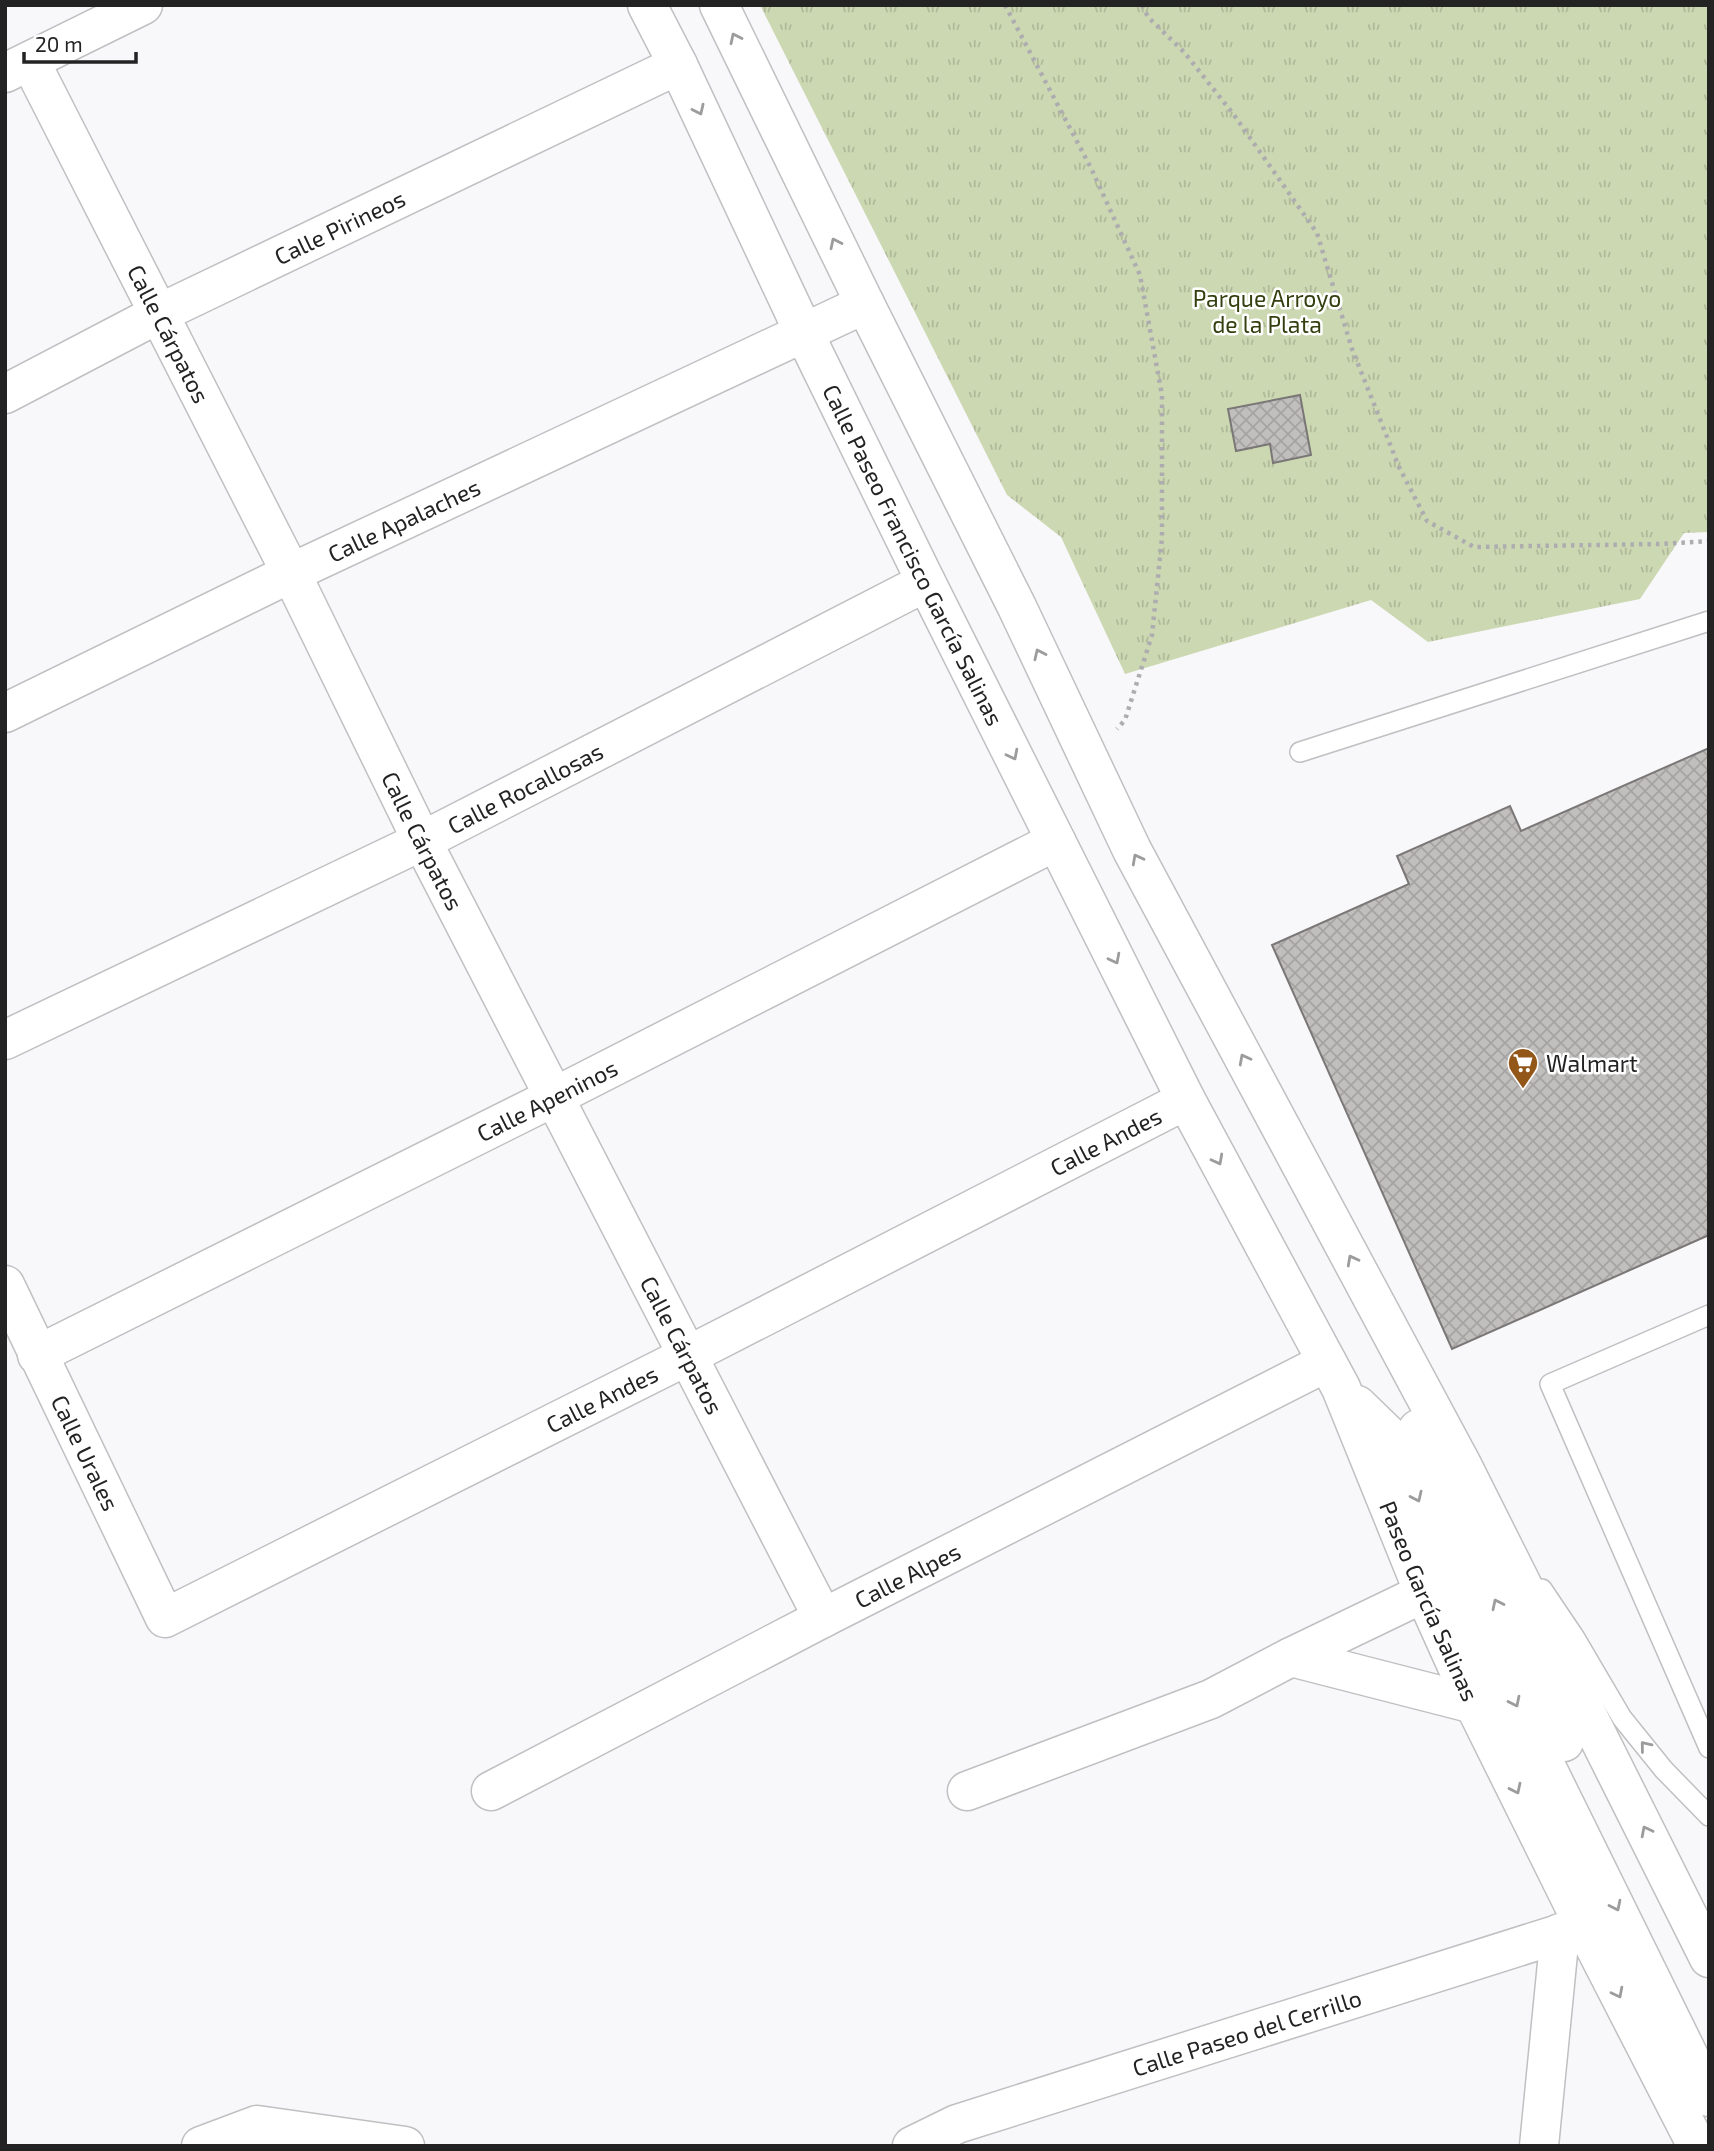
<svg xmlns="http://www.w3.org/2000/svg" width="1714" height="2151" font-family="'Exo 2',sans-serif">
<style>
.park{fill:url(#park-tufts)}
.building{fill:url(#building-cross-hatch);stroke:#7a7776;stroke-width:2}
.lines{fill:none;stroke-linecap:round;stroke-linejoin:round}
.service-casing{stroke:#c0c0c2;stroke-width:22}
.minor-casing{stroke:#c0c0c2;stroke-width:41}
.secondary-casing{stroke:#c0c0c2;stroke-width:41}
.path{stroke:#adadb0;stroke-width:4.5;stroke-dasharray:3.5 5;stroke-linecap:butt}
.service{stroke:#fff;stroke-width:19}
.minor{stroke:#fff;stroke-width:38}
.secondary{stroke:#fff;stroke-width:38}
.oneway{stroke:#9c9c9c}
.labels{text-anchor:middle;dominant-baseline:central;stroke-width:5;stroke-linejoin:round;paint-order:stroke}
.street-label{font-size:23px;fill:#232324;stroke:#fff}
.park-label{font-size:23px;fill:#343f10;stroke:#fff}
.poi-label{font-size:23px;fill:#232324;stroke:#fff;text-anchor:start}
</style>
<defs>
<pattern id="park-tufts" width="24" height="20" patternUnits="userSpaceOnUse" patternTransform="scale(1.75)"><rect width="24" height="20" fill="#ccd8b2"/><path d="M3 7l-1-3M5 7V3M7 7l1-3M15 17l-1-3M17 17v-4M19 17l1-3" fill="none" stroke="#afb999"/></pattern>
<pattern id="building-cross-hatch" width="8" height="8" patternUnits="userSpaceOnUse" patternTransform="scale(1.75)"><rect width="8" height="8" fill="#c1bfbe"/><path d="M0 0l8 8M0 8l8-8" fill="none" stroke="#a6a4a3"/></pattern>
</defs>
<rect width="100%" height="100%" fill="#f8f8fb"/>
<!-- park -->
<path class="park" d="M760,5H1709V532L1684,533L1640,599L1428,642L1371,600L1125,674L1061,537L1007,495Z"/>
<!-- building -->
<g class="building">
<path d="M1300,395L1311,455L1273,463L1270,444L1236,451L1228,409Z"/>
<path d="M1709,748V1235L1452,1349L1272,945L1409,884L1397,856L1510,806L1521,831Z"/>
</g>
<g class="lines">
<!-- service casing -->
<g class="service-casing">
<g id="service">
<path d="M1300,752L1709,621"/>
<path d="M1709,1315L1550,1384L1709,1748"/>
<path d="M1542,1589L1575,1638L1622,1718L1664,1770L1709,1816"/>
</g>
</g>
<!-- minor casing -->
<g class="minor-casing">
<g id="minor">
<path id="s1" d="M30,61L291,573L422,841L823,1618"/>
<path d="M5,73L143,5"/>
<path id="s2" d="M5,394L158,314L678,65"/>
<path id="s3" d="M5,713L291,573L865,304"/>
<path id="s4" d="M5,1040L422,841L926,582"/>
<path id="s5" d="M5,1285L165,1618L687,1356L1186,1100"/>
<path id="s6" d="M37,1355L554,1097L1056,841"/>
<path d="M1291,1657L1474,1704"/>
<path id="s7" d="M491,1791L823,1618L1327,1362"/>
<path d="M967,1791L1211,1699L1291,1657L1424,1593"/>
<path d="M201,2146L257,2125L405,2146"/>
<path id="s8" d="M912,2146L957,2124L1584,1926"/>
<path d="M1539,2146L1560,1933"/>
</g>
</g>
<!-- secondary casing -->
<g class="secondary-casing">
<g id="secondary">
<path id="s9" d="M647,5L678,65L804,333L926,582L1186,1100L1341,1388L1424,1593L1474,1704L1584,1926L1697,2146"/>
<path d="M719,5L865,304L1017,607L1132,850L1462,1465L1709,1958"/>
<path d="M1357,1405L1388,1435L1469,1610L1709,2097"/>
<path d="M1418,1429L1452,1509L1564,1742"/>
</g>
</g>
<!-- path -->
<g class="path">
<path d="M1005,5L1091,168L1140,275L1162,395V538L1152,635L1125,720L1117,729"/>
<path d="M1142,5L1148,17L1184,52L1234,115L1317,233L1352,349L1399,467L1427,521L1474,547L1659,544L1709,541"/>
</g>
<!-- service -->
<use href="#service" class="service"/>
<!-- minor -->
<use href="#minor" class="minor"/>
<!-- secondary -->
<use href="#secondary" class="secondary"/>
</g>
<!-- one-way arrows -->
<defs><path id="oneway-chevron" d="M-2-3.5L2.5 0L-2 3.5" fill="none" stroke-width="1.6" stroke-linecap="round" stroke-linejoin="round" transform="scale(1.75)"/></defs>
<g class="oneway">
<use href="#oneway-chevron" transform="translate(735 38) rotate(-116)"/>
<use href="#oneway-chevron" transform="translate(699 110) rotate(65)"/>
<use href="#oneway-chevron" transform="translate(835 243) rotate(-116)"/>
<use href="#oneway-chevron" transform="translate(1039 654) rotate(-115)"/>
<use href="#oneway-chevron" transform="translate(1013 755) rotate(63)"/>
<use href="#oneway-chevron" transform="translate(1137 859) rotate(-118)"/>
<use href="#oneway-chevron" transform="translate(1115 959) rotate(63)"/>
<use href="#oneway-chevron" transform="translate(1244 1059) rotate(-118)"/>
<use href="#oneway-chevron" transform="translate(1218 1160) rotate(62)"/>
<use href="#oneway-chevron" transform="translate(1352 1260) rotate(-118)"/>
<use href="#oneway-chevron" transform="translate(1417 1497) rotate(65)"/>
<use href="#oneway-chevron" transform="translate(1497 1604) rotate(-116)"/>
<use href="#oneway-chevron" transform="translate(1515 1702) rotate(64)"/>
<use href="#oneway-chevron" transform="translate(1645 1746) rotate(-129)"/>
<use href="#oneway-chevron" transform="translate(1516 1789) rotate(64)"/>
<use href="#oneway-chevron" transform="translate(1646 1831) rotate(-117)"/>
<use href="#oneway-chevron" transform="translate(1616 1906) rotate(64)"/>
<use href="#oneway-chevron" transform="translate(1618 1993) rotate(63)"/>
</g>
<!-- icons -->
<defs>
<g id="supermarket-pin" transform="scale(1.575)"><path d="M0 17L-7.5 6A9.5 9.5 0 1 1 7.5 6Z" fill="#94571a" stroke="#fff"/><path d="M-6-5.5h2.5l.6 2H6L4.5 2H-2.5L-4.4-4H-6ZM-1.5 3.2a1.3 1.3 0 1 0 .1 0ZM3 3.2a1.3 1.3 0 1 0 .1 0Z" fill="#fff"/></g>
</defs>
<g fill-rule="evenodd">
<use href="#supermarket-pin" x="1523" y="1063"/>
</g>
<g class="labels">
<!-- street labels -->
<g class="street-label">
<text stroke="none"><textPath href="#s2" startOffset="374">Calle Pirineos</textPath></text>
<text stroke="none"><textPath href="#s1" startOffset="306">Calle Cárpatos</textPath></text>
<text stroke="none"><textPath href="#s3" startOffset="443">Calle Apalaches</textPath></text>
<text stroke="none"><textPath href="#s9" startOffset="611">Calle Paseo Francisco García Salinas</textPath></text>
<text stroke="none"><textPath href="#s4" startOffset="578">Calle Rocallosas</textPath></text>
<text stroke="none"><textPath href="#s1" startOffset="873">Calle Cárpatos</textPath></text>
<text stroke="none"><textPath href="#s6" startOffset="570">Calle Apeninos</textPath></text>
<text stroke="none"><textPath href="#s5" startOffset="1424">Calle Andes</textPath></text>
<text stroke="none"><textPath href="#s1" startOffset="1440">Calle Cárpatos</textPath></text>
<text stroke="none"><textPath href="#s5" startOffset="858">Calle Andes</textPath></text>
<text stroke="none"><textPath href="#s5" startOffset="186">Calle Urales</textPath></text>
<text stroke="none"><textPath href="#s7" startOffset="469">Calle Alpes</textPath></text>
<text stroke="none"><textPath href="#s9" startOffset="1778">Paseo García Salinas</textPath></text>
<text stroke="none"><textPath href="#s8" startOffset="354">Calle Paseo del Cerrillo</textPath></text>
</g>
<!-- park labels -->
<g class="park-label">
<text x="1267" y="298">Parque Arroyo<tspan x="1267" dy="26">de la Plata</tspan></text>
</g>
<!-- poi labels -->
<g class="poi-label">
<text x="1546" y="1063">Walmart</text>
</g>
</g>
<!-- border -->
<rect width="1714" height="2151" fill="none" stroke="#232324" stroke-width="14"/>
<!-- scale -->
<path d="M24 52v10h112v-10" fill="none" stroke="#232324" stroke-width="3.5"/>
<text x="35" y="52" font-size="21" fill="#232324" stroke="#ffffff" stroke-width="5" paint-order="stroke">20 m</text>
</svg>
